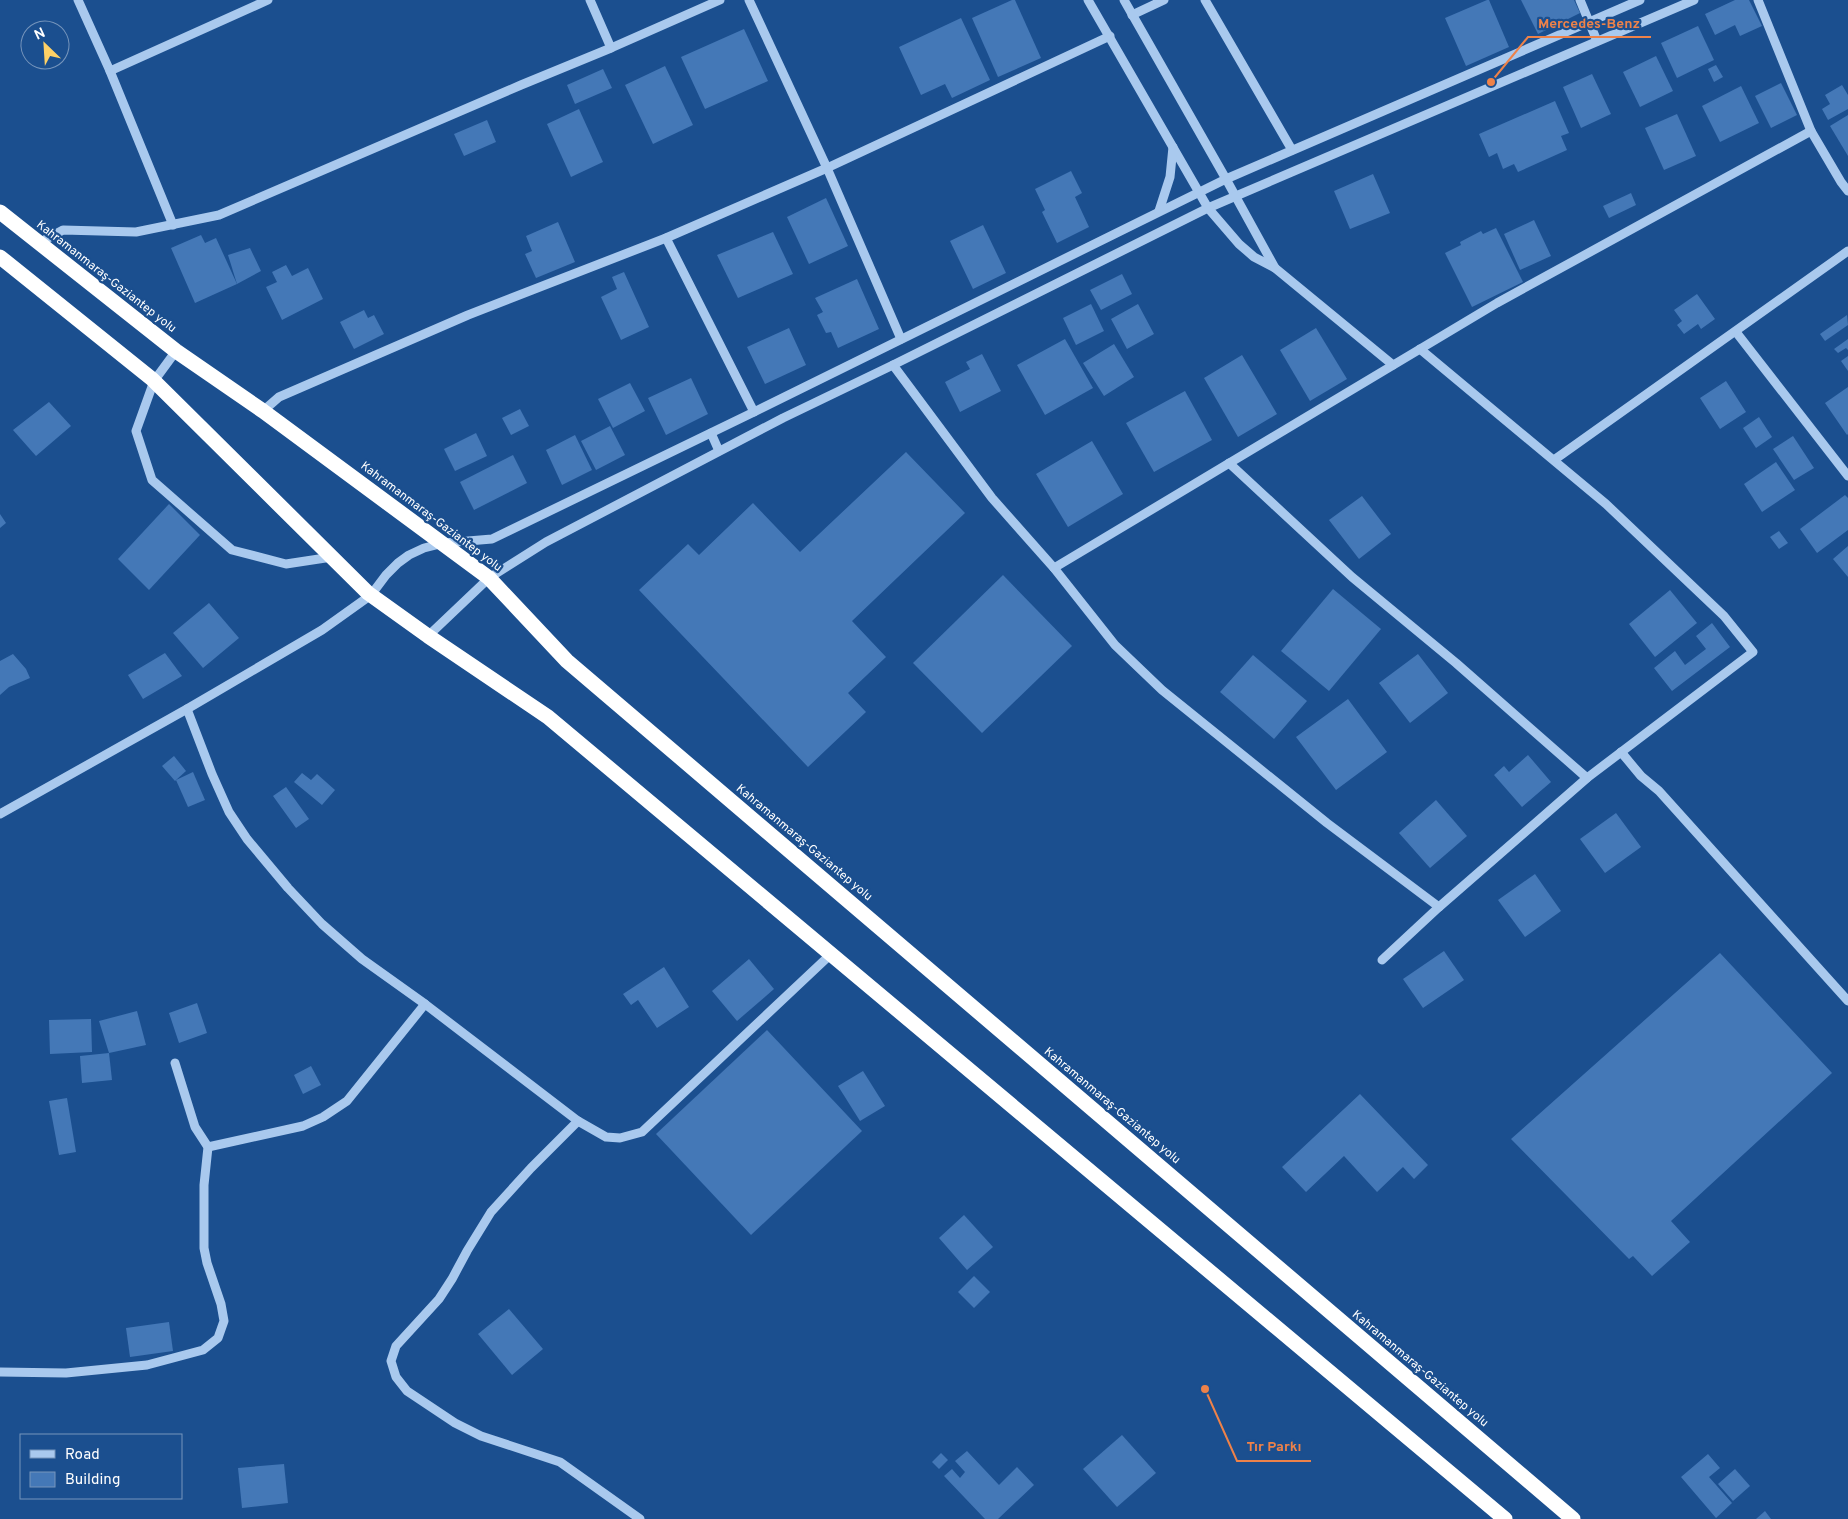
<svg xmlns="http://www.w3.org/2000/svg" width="1848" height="1519" font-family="Overpass,sans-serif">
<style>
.building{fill:#4478b7}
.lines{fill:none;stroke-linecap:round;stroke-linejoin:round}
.minor{stroke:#a9c9ee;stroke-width:9}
.highway{stroke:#fff;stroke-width:15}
.labels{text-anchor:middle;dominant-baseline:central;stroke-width:4.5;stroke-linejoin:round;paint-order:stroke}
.street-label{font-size:12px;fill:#fff;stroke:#1b4f8f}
.leader{fill:none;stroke:#ee8249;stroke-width:2}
.callout-dot{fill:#ee8249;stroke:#1b4f8f;stroke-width:2}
.callout-label{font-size:14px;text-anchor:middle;font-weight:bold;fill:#ee8249;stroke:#1b4f8f;stroke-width:4.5;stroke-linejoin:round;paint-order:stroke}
</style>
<rect width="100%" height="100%" fill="#1b4f8f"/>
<!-- building -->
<g class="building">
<path d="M1012,0H1015L1041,58L998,77L972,18Z"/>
<path d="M1487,0H1489L1509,47L1466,66L1445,18Z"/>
<path d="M1521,0H1574L1580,13L1538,34Z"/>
<path d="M1735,0H1749L1762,26L1740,36L1735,25L1715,35L1705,14Z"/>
<path d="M961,18L990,80L952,98L945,84L921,95L899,47Z"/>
<path d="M1698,26L1714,60L1677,78L1661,43Z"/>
<path d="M744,29L768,81L705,109L681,57Z"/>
<path d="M1656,56L1673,91L1640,107L1623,72Z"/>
<path d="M1716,65L1723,77L1714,82L1708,69Z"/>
<path d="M665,66L693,125L653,144L625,85Z"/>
<path d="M603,69L612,88L575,104L567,85Z"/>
<path d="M1592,74L1611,114L1581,128L1563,87Z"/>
<path d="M1781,83L1797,115L1771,128L1755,96Z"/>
<path d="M1842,85L1848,95V109L1828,120L1822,109L1830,104L1825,95Z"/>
<path d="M1741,86L1759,123L1720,142L1702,106Z"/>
<path d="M1555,101L1569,133L1561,136L1567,150L1518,172L1514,164L1503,169L1497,153L1489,157L1479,134Z"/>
<path d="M579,109L603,162L571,177L547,124Z"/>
<path d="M1677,114L1696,156L1664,170L1645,128Z"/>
<path d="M1848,115V156L1830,126Z"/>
<path d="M487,120L496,142L464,156L454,134Z"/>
<path d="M1071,171L1082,193L1075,197L1089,227L1057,243L1042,212L1045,210L1035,189Z"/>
<path d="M1373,174L1390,213L1350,229L1334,191Z"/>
<path d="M1631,193L1636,205L1609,218L1603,206Z"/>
<path d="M826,198L848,246L809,264L787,217Z"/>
<path d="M1534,220L1551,256L1520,270L1504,234Z"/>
<path d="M558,222L575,262L536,278L525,254L532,251L526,236Z"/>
<path d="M983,225L1006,273L973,289L950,241Z"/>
<path d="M1496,228L1523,282L1472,307L1445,253L1461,245L1460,242L1481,231L1483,234Z"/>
<path d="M773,232L793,274L738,298L717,255Z"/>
<path d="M201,235L205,243L216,238L237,284L195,303L171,248Z"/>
<path d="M250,248L261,271L237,284L228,255Z"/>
<path d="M286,265L292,276L308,268L323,299L282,320L266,287L277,282L272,272Z"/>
<path d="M624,272L649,327L621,340L601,297L617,289L612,277Z"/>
<path d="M1122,274L1132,294L1101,310L1090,290Z"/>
<path d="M857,279L879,329L838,348L831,332L826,333L817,315L823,312L815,298Z"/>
<path d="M1697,294L1715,319L1701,329L1698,324L1684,334L1677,325L1682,321L1674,310Z"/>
<path d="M1091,304L1104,331L1076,345L1063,318Z"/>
<path d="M1138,304L1154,334L1127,349L1111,319Z"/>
<path d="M364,310L368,318L374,315L384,334L354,349L340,322Z"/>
<path d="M1847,315L1848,325L1825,341L1820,334Z"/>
<path d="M789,328L806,365L765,384L747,347Z"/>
<path d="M1316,328L1347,379L1310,401L1280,350Z"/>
<path d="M1065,339L1093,388L1045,415L1017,365Z"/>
<path d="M1848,339V350L1846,348L1838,353L1834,349Z"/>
<path d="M1114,344L1134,377L1104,396L1083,363Z"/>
<path d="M982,354L1001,391L960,412L945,382L970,369L966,362Z"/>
<path d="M1242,355L1277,414L1238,437L1204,378Z"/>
<path d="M1848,356V371L1841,361Z"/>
<path d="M691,378L708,414L666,435L648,398Z"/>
<path d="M1726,381L1746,412L1720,429L1700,398Z"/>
<path d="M630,383L645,411L613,428L598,399Z"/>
<path d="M1848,387V434L1847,435L1825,403Z"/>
<path d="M1185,391L1212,440L1154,472L1126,423Z"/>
<path d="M49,402L71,426L36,456L13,430Z"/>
<path d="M520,409L529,426L511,435L502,418Z"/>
<path d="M1759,417L1772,437L1756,448L1743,428Z"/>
<path d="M610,426L625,455L596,470L581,441Z"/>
<path d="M476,433L487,456L455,471L444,449Z"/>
<path d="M575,435L592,470L562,485L546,450Z"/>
<path d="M1793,436L1814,468L1794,480L1773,449Z"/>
<path d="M1092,441L1123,494L1068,527L1036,474Z"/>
<path d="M906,452L965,513L852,621L886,657L848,693L866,712L808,767L639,590L688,544L699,555L753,503L800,552Z"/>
<path d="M513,455L527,483L474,510L460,482Z"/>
<path d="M1776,462L1795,490L1762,512L1744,484Z"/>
<path d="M1845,495L1848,498V530L1817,553L1800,529Z"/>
<path d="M1362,496L1391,534L1359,559L1329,520Z"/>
<path d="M169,504L200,535L149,590L118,559Z"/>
<path d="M0,514L6,523L0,528Z"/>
<path d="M1779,531L1788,543L1779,549L1770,537Z"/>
<path d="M1848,546V577L1833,559Z"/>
<path d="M1003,575L1072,646L982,733L913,663Z"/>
<path d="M1333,589L1381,629L1329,691L1281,651Z"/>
<path d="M1670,590L1697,623L1655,657L1629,624Z"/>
<path d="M209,603L239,638L203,668L173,633Z"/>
<path d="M1712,623L1730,647L1672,691L1654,668L1675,651L1685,665L1706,649L1696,636Z"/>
<path d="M165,653L182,676L143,699L128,675Z"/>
<path d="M13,654L26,669L30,678L9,687L0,695V661Z"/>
<path d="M1418,654L1448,693L1410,723L1379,683Z"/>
<path d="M1253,655L1307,701L1274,739L1220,692Z"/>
<path d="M1348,699L1387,752L1336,790L1296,737Z"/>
<path d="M1528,755L1551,782L1522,807L1494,775L1504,766L1509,772Z"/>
<path d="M174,756L186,771L175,781L162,766Z"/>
<path d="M193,772L205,800L188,807L176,780Z"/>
<path d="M302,773L311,780L317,774L335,790L322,805L294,782Z"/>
<path d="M286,787L309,819L296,828L273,796Z"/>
<path d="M1436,800L1467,836L1430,868L1399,833Z"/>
<path d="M1616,813L1641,847L1605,873L1580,839Z"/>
<path d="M1535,874L1561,911L1525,937L1498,900Z"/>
<path d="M1444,951L1464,980L1423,1008L1403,979Z"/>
<path d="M1720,953L1832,1073L1671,1221L1690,1242L1652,1276L1633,1256L1629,1259L1511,1139Z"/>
<path d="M749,959L774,989L737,1021L712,991Z"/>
<path d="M664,967L689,1007L657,1028L638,1000L631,1005L623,994Z"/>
<path d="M197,1003L207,1033L179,1043L169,1013Z"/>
<path d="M137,1011L146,1045L109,1053L99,1021Z"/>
<path d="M91,1019L92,1052L50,1054L49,1020Z"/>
<path d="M767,1030L862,1131L751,1235L656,1134Z"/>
<path d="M109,1053L112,1080L82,1083L80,1056Z"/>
<path d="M311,1066L321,1085L303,1094L294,1075Z"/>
<path d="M863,1071L885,1106L860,1121L838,1086Z"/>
<path d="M1360,1094L1428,1165L1414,1179L1403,1167L1377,1192L1344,1156L1306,1192L1282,1167Z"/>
<path d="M67,1098L76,1152L59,1155L49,1101Z"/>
<path d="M964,1215L993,1247L967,1270L939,1238Z"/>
<path d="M974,1276L990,1292L974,1308L958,1292Z"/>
<path d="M509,1309L543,1349L512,1375L478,1334Z"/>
<path d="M169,1322L173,1351L130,1357L126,1328Z"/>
<path d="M1122,1435L1156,1473L1117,1507L1083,1469Z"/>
<path d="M967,1451L999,1485L1017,1467L1034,1485L998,1519H985L944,1476L952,1469L960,1478L965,1472L955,1461Z"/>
<path d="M941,1453L948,1460L939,1469L932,1462Z"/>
<path d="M1708,1454L1720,1468L1709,1477L1732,1503L1716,1518L1681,1477Z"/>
<path d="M284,1464L288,1503L242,1508L238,1468Z"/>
<path d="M1735,1469L1750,1486L1733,1501L1718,1484Z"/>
<path d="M1765,1511L1771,1519H1756Z"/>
</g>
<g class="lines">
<!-- minor -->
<g class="minor">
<path d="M78,0L110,71L173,225"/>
<path d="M590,0L611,48"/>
<path d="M749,0L827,168L901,339"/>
<path d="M1088,0L1208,208L1239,244L1254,257L1275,268L1393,365"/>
<path d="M1124,0L1226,179L1275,268"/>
<path d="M1205,0L1292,150"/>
<path d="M1580,0L1597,41"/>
<path d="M1758,0L1811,131L1841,182L1848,191"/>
<path d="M1132,15L1164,0"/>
<path d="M110,71L268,0"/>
<path d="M1159,211L1170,177L1173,147"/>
<path d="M666,238L754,412"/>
<path d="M39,243L63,230L136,232L219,215L521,85L611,48L720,0"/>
<path d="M1736,332L1848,476"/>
<path d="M176,351L154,381L136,431L152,480L232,550L286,564L332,557"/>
<path d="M893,365L992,498L1054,568L1115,645L1162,690L1327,823L1439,907"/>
<path d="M263,411L279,397L468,315L666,238L827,168L1110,36"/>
<path d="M711,433L719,451"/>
<path d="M1554,460L1848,251"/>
<path d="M1229,463L1352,577L1456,663L1587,778"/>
<path d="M1054,568L1497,303L1811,131"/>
<path d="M428,636L489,578L546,542L783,418L893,365L1208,208L1694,0"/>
<path d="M187,709L212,774L229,812L247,839L288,888L322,924L362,959L425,1004L578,1121L606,1137L620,1138L642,1132L830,955"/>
<path d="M1621,752L1641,776L1659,791L1848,1001"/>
<path d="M0,814L187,709L322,630L371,595L386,575L398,563L409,555L424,548L444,543L492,539L754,412L1226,179L1640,0"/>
<path d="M1382,960L1439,907L1587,778L1753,652L1724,616L1606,504L1420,349"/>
<path d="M578,1121L531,1168L491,1212L467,1251L452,1279L439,1299L396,1346L391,1361L396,1377L407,1391L455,1423L481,1436L560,1462L640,1519"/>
<path d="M208,1147L303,1126L323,1117L347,1101L425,1004"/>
<path d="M0,1372L66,1373L147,1365L203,1350L218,1338L224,1321L221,1304L207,1263L204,1248V1185L208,1147L195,1127L175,1063"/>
</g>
<!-- highway -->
<g class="highway">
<path d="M0,212L176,351L263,411L489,578L567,661L1573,1519"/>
<path d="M0,257L152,379L368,593L428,636L548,717L1505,1519"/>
</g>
</g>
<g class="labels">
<!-- street labels -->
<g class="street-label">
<text transform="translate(106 277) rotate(38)">Kahramanmaraş-Gaziantep yolu</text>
<text transform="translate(431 517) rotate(37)">Kahramanmaraş-Gaziantep yolu</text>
<text transform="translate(804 843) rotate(40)">Kahramanmaraş-Gaziantep yolu</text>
<text transform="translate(1112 1106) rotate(40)">Kahramanmaraş-Gaziantep yolu</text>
<text transform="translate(1420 1369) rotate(40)">Kahramanmaraş-Gaziantep yolu</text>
</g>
</g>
<!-- callouts -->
<path class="leader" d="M1491 82L1528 37H1651M1205 1389L1237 1461H1311"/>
<g class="callout-dot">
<circle cx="1491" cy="82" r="5"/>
<circle cx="1205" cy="1389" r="5"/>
</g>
<g class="callout-label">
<text x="1589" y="28">Mercedes-Benz</text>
<text x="1274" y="1451">Tır Parkı</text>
</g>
<!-- legend -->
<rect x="20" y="1434" width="162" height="65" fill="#1b4f8f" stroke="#7695bc"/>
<rect x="30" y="1450" width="25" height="8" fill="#a9c9ee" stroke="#7695bc"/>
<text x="65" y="1459" font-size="15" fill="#ffffff">Road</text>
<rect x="30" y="1472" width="25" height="15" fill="#4478b7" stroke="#7695bc"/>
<text x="65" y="1484" font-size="15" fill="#ffffff">Building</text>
<!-- north arrow -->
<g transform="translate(45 45) rotate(335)"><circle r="24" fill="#1b4f8f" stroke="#7695bc"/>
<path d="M0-4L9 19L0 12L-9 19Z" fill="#ffd166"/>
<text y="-8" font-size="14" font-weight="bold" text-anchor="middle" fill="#ffffff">N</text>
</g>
</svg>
